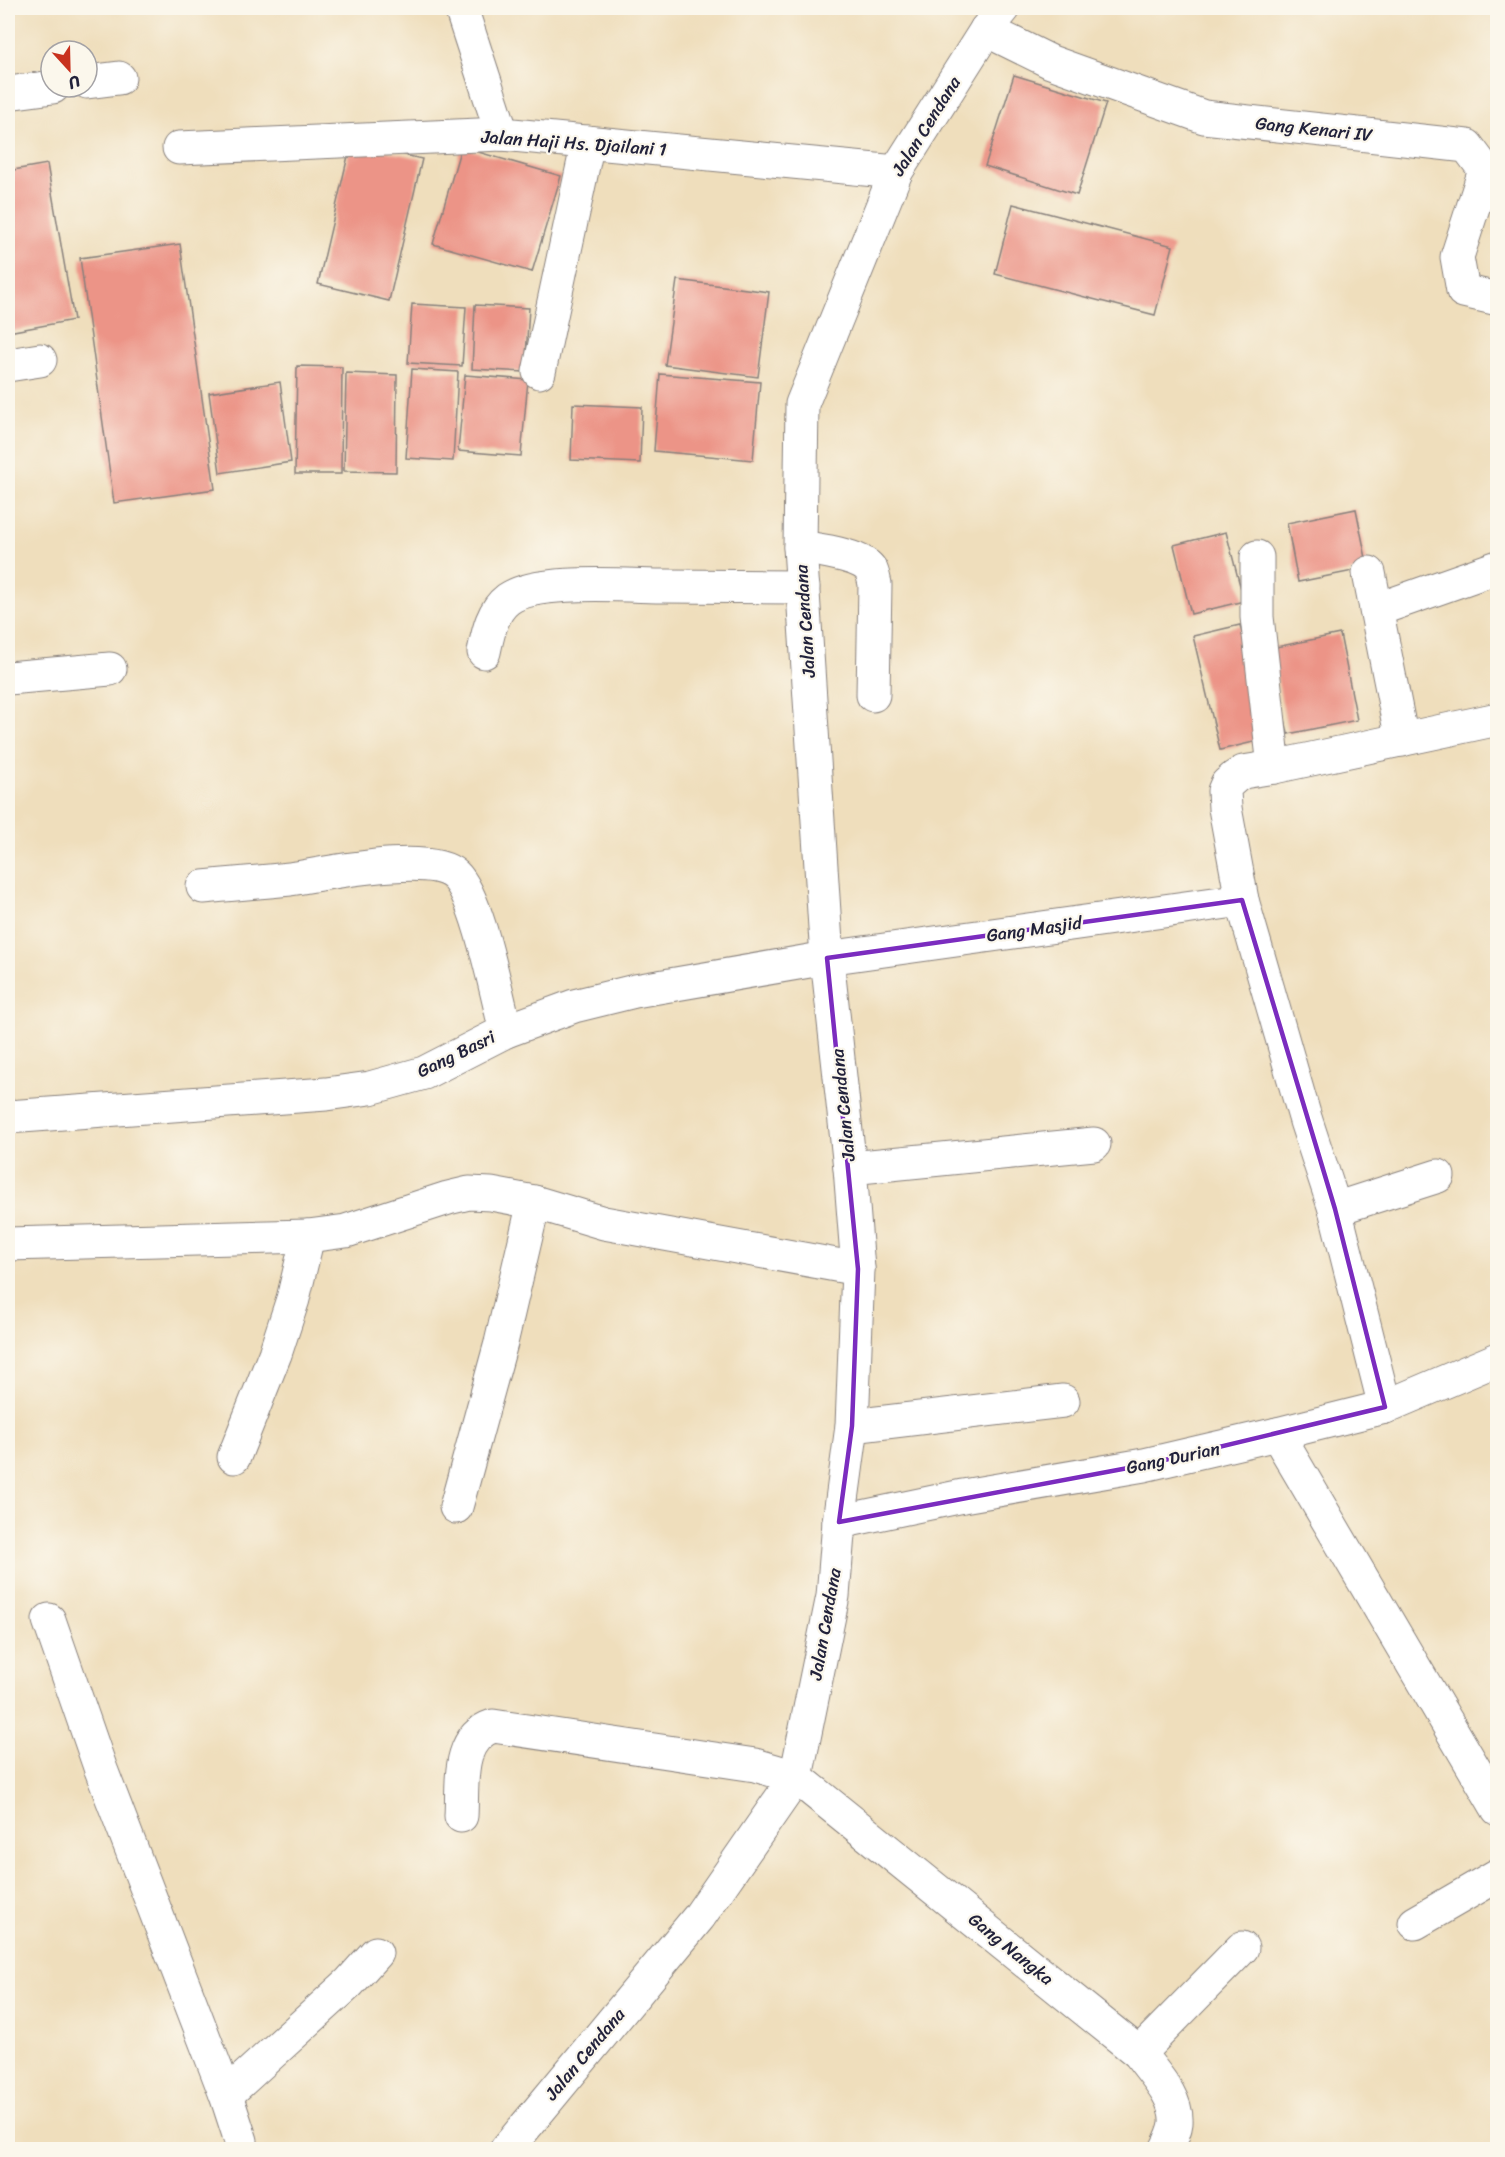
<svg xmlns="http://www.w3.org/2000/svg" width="1505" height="2157" font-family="Sriracha,sans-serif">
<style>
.building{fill:#ec9487}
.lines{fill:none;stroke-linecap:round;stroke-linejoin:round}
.minor-casing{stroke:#88807c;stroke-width:35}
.minor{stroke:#fff;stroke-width:33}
.marked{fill:none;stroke:#7b2cbf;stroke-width:4.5;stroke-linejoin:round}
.labels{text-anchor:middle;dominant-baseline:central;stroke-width:4.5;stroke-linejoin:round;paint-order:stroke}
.street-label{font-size:18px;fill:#22223b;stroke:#fbf7ec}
</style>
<rect width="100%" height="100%" fill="#fbf7ec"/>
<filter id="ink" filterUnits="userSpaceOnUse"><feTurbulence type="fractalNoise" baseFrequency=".0167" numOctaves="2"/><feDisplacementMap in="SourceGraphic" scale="12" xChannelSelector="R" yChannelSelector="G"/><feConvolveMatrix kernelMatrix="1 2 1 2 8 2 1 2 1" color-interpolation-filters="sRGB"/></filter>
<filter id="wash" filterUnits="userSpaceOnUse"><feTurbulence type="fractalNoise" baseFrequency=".008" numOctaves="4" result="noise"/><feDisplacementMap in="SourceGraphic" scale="24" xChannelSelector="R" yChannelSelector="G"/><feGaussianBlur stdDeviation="1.35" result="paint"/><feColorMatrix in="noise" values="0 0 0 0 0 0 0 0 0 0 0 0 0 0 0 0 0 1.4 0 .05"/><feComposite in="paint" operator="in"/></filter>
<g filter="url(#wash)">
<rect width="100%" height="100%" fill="#efdebc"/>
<g id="blocks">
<!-- building -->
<g class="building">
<path d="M1014,75L1106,103L1077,195L985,166Z"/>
<path d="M351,143L422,159L389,301L318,284Z"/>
<path d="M461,147L561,176L532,272L433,244Z"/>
<path d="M47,164L74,320L8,332V171Z"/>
<path d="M1013,204L1173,246L1155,315L995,274Z"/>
<path d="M180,244L215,489L114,503L80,258Z"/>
<path d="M677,280L769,292L758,377L665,365Z"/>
<path d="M412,304L466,307L462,366L408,363Z"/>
<path d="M475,305L529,308L525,372L472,369Z"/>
<path d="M297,366L342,367L341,474H295Z"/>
<path d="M412,369L458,372L453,461L406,458Z"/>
<path d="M346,373L397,375L396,472L344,471Z"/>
<path d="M660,374L760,382L753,460L654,451Z"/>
<path d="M465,375L528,380L521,456L458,451Z"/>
<path d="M280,382L291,462L220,473L209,393Z"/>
<path d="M573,404L642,407L640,463L571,460Z"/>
<path d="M1356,509L1368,568L1298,582L1287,523Z"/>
<path d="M1226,532L1244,601L1191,614L1174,545Z"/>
<path d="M1240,625L1266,739L1220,750L1193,636Z"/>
<path d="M1340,634L1357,720L1288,734L1271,648Z"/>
</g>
</g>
</g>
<g filter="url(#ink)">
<use href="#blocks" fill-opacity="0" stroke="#88807c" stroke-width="1.5"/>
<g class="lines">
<!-- minor casing -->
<g class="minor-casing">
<g id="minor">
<path d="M461,8L502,134"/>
<path d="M986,30L1051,62L1204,117L1467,146L1485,170L1457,257L1463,291L1498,299"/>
<path d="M87,82L119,78"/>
<path d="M8,93L53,87"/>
<path d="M179,148L502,134L896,172"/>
<path d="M8,365L40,360"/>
<path d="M539,372L588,142"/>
<path d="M800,547C817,550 863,555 871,570C873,574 874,580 875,584L873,695"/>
<path d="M1257,557V617L1274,767"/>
<path d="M1369,573L1402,740"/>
<path d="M1376,610L1498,567"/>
<path d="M484,652C488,633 492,611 508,599C537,578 629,586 666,586C711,586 757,587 803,587"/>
<path d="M8,678L110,669"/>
<path d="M203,887C232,884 261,882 290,879C325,874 429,851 455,875C478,896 497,997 506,1031"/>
<path d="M8,1117L326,1094L370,1088L424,1073L506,1031L574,1006L635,991L827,958L1242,900"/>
<path d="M850,1168L1094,1144"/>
<path d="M1335,1209L1438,1176"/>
<path d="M8,1244L308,1236L346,1231L448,1198L469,1193L491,1194L534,1202L604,1223L858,1269"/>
<path d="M1385,1407L1335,1209L1306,1121L1242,900L1225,808L1224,791L1227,784L1235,777L1243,772L1274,767L1498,719"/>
<path d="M852,1426L1063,1401"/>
<path d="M1277,1434L1498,1809"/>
<path d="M234,1457L275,1354L293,1299L308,1236"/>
<path d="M456,1507L501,1343L534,1202"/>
<path d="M839,1522L963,1496L1144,1465L1277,1434L1385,1407L1498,1359"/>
<path d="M49,1620L100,1767L226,2095L241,2141V2150"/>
<path d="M461,1816C463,1784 456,1738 493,1726L755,1765L796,1777L1139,2053C1153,2073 1178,2097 1176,2123C1175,2132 1170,2142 1166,2150"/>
<path d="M1415,1923L1498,1875"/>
<path d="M1139,2053L1242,1948"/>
<path d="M226,2095L349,1983L376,1953"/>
<path d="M506,2150L699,1917L796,1777L833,1596L839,1522L852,1426L858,1269L850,1168L827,958L800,547L802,404L896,172L986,30L1004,8"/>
</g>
</g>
<!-- minor -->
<use href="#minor" class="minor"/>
</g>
</g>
<!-- marked area -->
<path class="marked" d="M1242,900L1335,1209L1385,1407L1144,1465L839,1522L852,1426L858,1269L827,958Z"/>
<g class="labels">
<!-- street labels -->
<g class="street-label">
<text transform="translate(926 126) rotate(-58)">Jalan Cendana</text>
<text transform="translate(1314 129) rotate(6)">Gang Kenari IV</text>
<text transform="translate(574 143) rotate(4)">Jalan Haji Hs. Djailani 1</text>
<text transform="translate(805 621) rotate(-94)">Jalan Cendana</text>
<text transform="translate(1034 929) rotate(-8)">Gang Masjid</text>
<text transform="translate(456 1054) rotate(-26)">Gang Basri</text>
<text transform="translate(843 1105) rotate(-96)">Jalan Cendana</text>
<text transform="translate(1173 1458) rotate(-12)">Gang Durian</text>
<text transform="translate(825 1624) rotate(-80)">Jalan Cendana</text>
<text transform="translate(1011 1949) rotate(39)">Gang Nangka</text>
<text transform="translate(585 2054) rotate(-50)">Jalan Cendana</text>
</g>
</g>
<!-- margin -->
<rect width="1505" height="2157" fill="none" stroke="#fbf7ec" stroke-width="30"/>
<!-- north arrow -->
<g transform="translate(69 69) rotate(158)"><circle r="28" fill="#fbf7ec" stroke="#a4a2a5" stroke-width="1.5"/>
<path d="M0-4.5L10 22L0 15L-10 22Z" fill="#c8321e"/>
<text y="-9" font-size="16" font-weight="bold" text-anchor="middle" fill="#22223b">U</text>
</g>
</svg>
